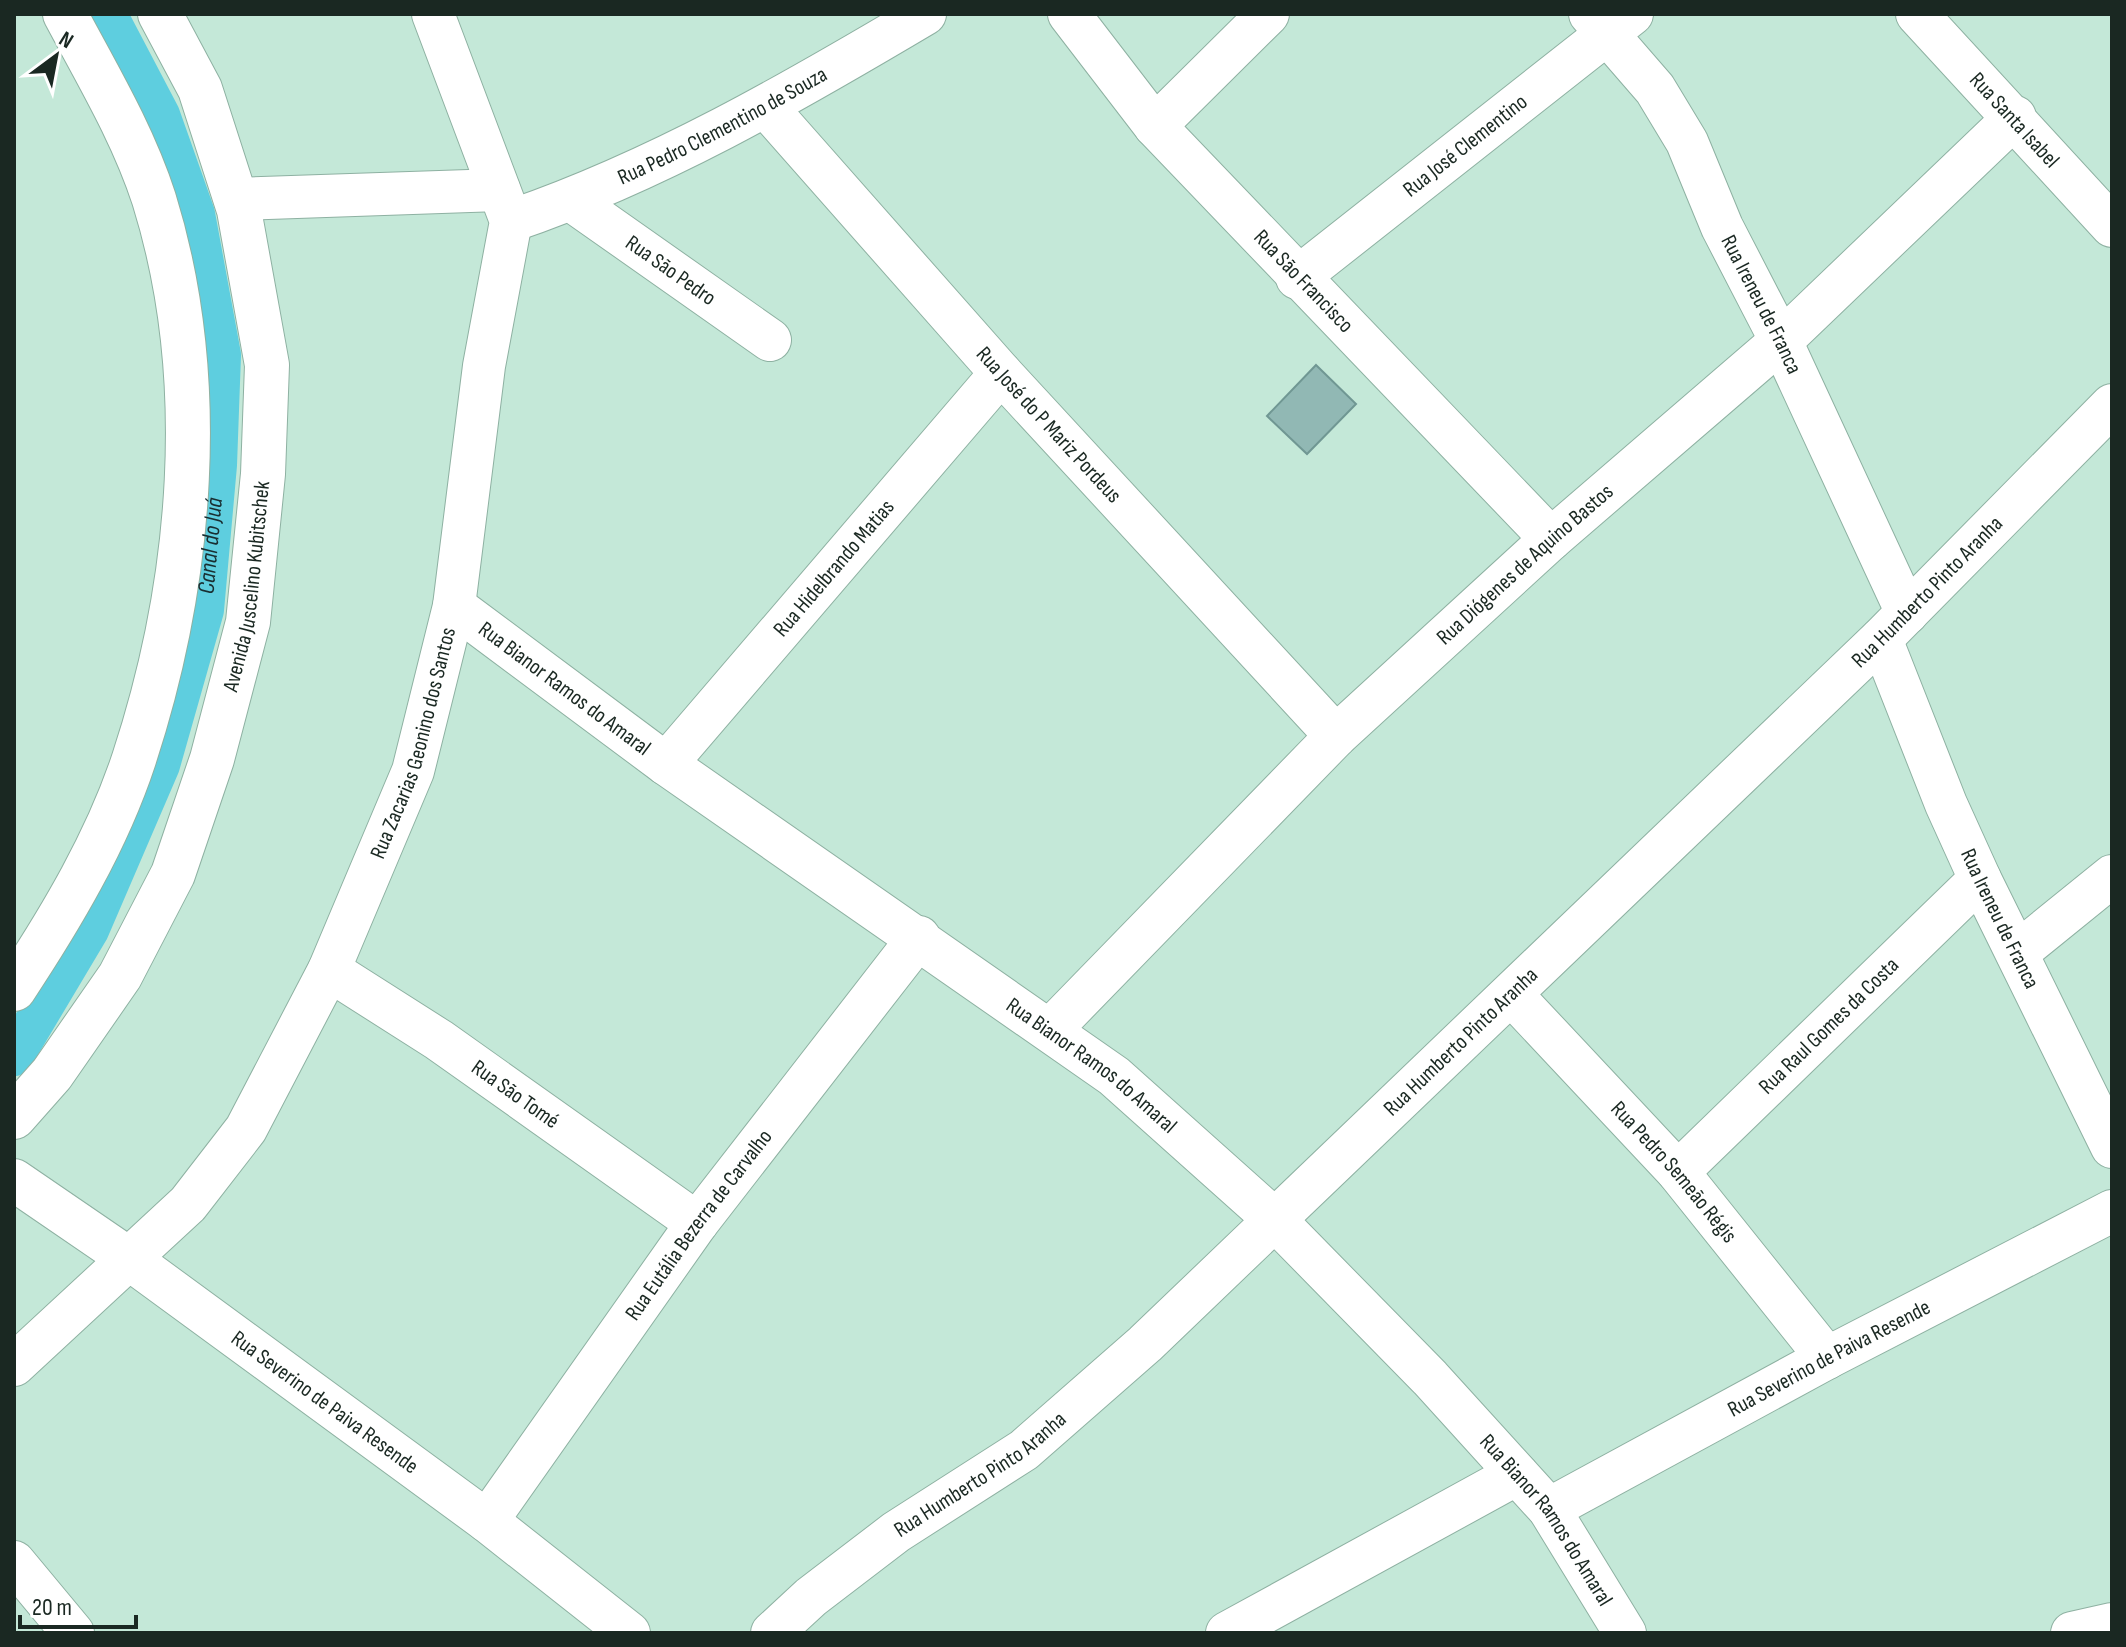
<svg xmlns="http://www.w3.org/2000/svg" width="2126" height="1647" font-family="'Sofia Sans Condensed',sans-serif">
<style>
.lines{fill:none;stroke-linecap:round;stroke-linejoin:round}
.canal{stroke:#5ecedf;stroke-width:40}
.building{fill:#91b8b4;stroke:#709793;stroke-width:2}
.minor-casing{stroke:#8eb1a2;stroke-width:44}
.tertiary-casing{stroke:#8eb1a2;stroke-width:46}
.minor{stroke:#fff;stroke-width:42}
.tertiary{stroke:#fff;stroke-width:44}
.labels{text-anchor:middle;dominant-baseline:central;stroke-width:7;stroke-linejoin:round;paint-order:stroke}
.street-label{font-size:22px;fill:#1a2822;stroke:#fff}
.water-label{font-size:24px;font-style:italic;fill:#192e31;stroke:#fff}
</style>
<rect width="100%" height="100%" fill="#c4e8d8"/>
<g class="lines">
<!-- canal -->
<path class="canal" id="s1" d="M14,1056L89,930L160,765L204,610L217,465L221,355L195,214L160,115L107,14"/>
</g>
<!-- building -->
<path class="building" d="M1316,365L1356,404L1307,454L1267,416Z"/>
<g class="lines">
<!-- minor casing -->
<g class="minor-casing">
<g id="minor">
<path id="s2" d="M1069,14L1155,126L1551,539"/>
<path id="s3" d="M1590,14L1655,89L1687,142L1722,227L1781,341L1907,613"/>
<path id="s4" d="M1917,14L2112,226"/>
<path id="s5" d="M767,108L1001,373L1336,736"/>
<path d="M1155,126L1268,14"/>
<path d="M236,199L499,190"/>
<path id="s6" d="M571,200L770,340"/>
<path id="s7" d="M511,221C657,171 792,93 925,14"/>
<path id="s8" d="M1297,278L1632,14"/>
<path id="s9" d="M454,606L666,764L1114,1076L1274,1219L1430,1378L1549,1509L1625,1633"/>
<path id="s10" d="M1881,639L1946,804L1980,879L2112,1147"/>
<path id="s11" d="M666,764L1001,373"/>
<path d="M2017,953L2112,876"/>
<path id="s12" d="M329,970L439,1040L697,1223"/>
<path id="s13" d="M1512,995L1678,1172L1827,1358"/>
<path id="s14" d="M1051,1029L1336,736L1551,539L1781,341L2015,117"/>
<path id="s15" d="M1678,1172L1980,879"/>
<path id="s16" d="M14,1180L128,1258L487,1521L629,1633"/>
<path id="s17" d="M14,1365L188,1204L246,1129L329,970L413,771L454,606L484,366L511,221L433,14"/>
<path id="s18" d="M1549,1509L1827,1358L2112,1211"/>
<path id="s19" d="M487,1521L697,1223L919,937"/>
<path d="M14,1562L73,1633"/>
<path id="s20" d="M772,1633L811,1597L896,1532L1024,1450L1145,1344L1881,639L2112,405"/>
<path d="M1227,1633L1517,1474"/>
<path d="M2072,1633L2112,1624"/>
</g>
</g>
<!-- tertiary casing -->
<g class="tertiary-casing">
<g id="tertiary">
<path d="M14,989C61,918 107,841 134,759C192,582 210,379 154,199C133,134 97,74 65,14"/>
<path id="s21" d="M14,1117L52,1074L120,976L173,874L212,759L248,622L263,474L267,365L239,210L200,89L160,14"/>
</g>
</g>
<!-- minor -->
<use href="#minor" class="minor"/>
<!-- tertiary -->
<use href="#tertiary" class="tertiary"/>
</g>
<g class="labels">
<!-- street labels -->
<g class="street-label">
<text stroke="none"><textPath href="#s4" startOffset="144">Rua Santa Isabel</textPath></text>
<text stroke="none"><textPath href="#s7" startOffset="232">Rua Pedro Clementino de Souza</textPath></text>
<text stroke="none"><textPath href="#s8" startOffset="214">Rua José Clementino</textPath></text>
<text stroke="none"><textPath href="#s6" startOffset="122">Rua São Pedro</textPath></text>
<text stroke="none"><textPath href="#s2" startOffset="356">Rua São Francisco</textPath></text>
<text stroke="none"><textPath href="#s3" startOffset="340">Rua Ireneu de Franca</textPath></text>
<text stroke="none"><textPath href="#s5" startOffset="424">Rua José do P Mariz Pordeus</textPath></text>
<text stroke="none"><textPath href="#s14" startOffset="664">Rua Diógenes de Aquino Bastos</textPath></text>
<text stroke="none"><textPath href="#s11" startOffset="258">Rua Hidelbrando Matias</textPath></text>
<text stroke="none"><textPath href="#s21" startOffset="590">Avenida Juscelino Kubitschek</textPath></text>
<text stroke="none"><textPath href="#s20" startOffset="1558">Rua Humberto Pinto Aranha</textPath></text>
<text stroke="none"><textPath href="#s9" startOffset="138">Rua Bianor Ramos do Amaral</textPath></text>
<text stroke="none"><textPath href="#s17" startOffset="754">Rua Zacarias Geonino dos Santos</textPath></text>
<text stroke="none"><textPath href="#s10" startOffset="304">Rua Ireneu de Franca</textPath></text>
<text stroke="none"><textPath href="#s15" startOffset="210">Rua Raul Gomes da Costa</textPath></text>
<text stroke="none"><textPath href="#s20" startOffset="910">Rua Humberto Pinto Aranha</textPath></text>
<text stroke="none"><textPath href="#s9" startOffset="786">Rua Bianor Ramos do Amaral</textPath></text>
<text stroke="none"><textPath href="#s12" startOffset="224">Rua São Tomé</textPath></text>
<text stroke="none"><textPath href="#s13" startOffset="240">Rua Pedro Semeão Régis</textPath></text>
<text stroke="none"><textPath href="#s19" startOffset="364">Rua Eutália Bezerra de Carvalho</textPath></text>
<text stroke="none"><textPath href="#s18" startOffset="318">Rua Severino de Paiva Resende</textPath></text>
<text stroke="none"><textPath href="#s16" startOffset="382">Rua Severino de Paiva Resende</textPath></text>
<text stroke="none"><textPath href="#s20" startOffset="262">Rua Humberto Pinto Aranha</textPath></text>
<text stroke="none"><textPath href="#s9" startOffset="1432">Rua Bianor Ramos do Amaral</textPath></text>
</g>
<!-- water labels -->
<g class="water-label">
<text stroke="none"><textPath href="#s1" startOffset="552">Canal do Juá</textPath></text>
</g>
</g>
<!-- border -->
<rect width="2126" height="1647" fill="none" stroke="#1a2822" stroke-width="32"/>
<!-- north arrow -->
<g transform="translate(56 56) rotate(32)" stroke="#ffffff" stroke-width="6" paint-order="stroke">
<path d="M0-6L14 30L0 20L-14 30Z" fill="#1a2822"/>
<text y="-12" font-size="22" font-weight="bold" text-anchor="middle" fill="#1a2822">N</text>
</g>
<!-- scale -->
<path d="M20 1615v12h116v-12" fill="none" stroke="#1a2822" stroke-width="4"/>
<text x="32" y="1615" font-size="24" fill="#1a2822" stroke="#ffffff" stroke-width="6" paint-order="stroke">20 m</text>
</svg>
